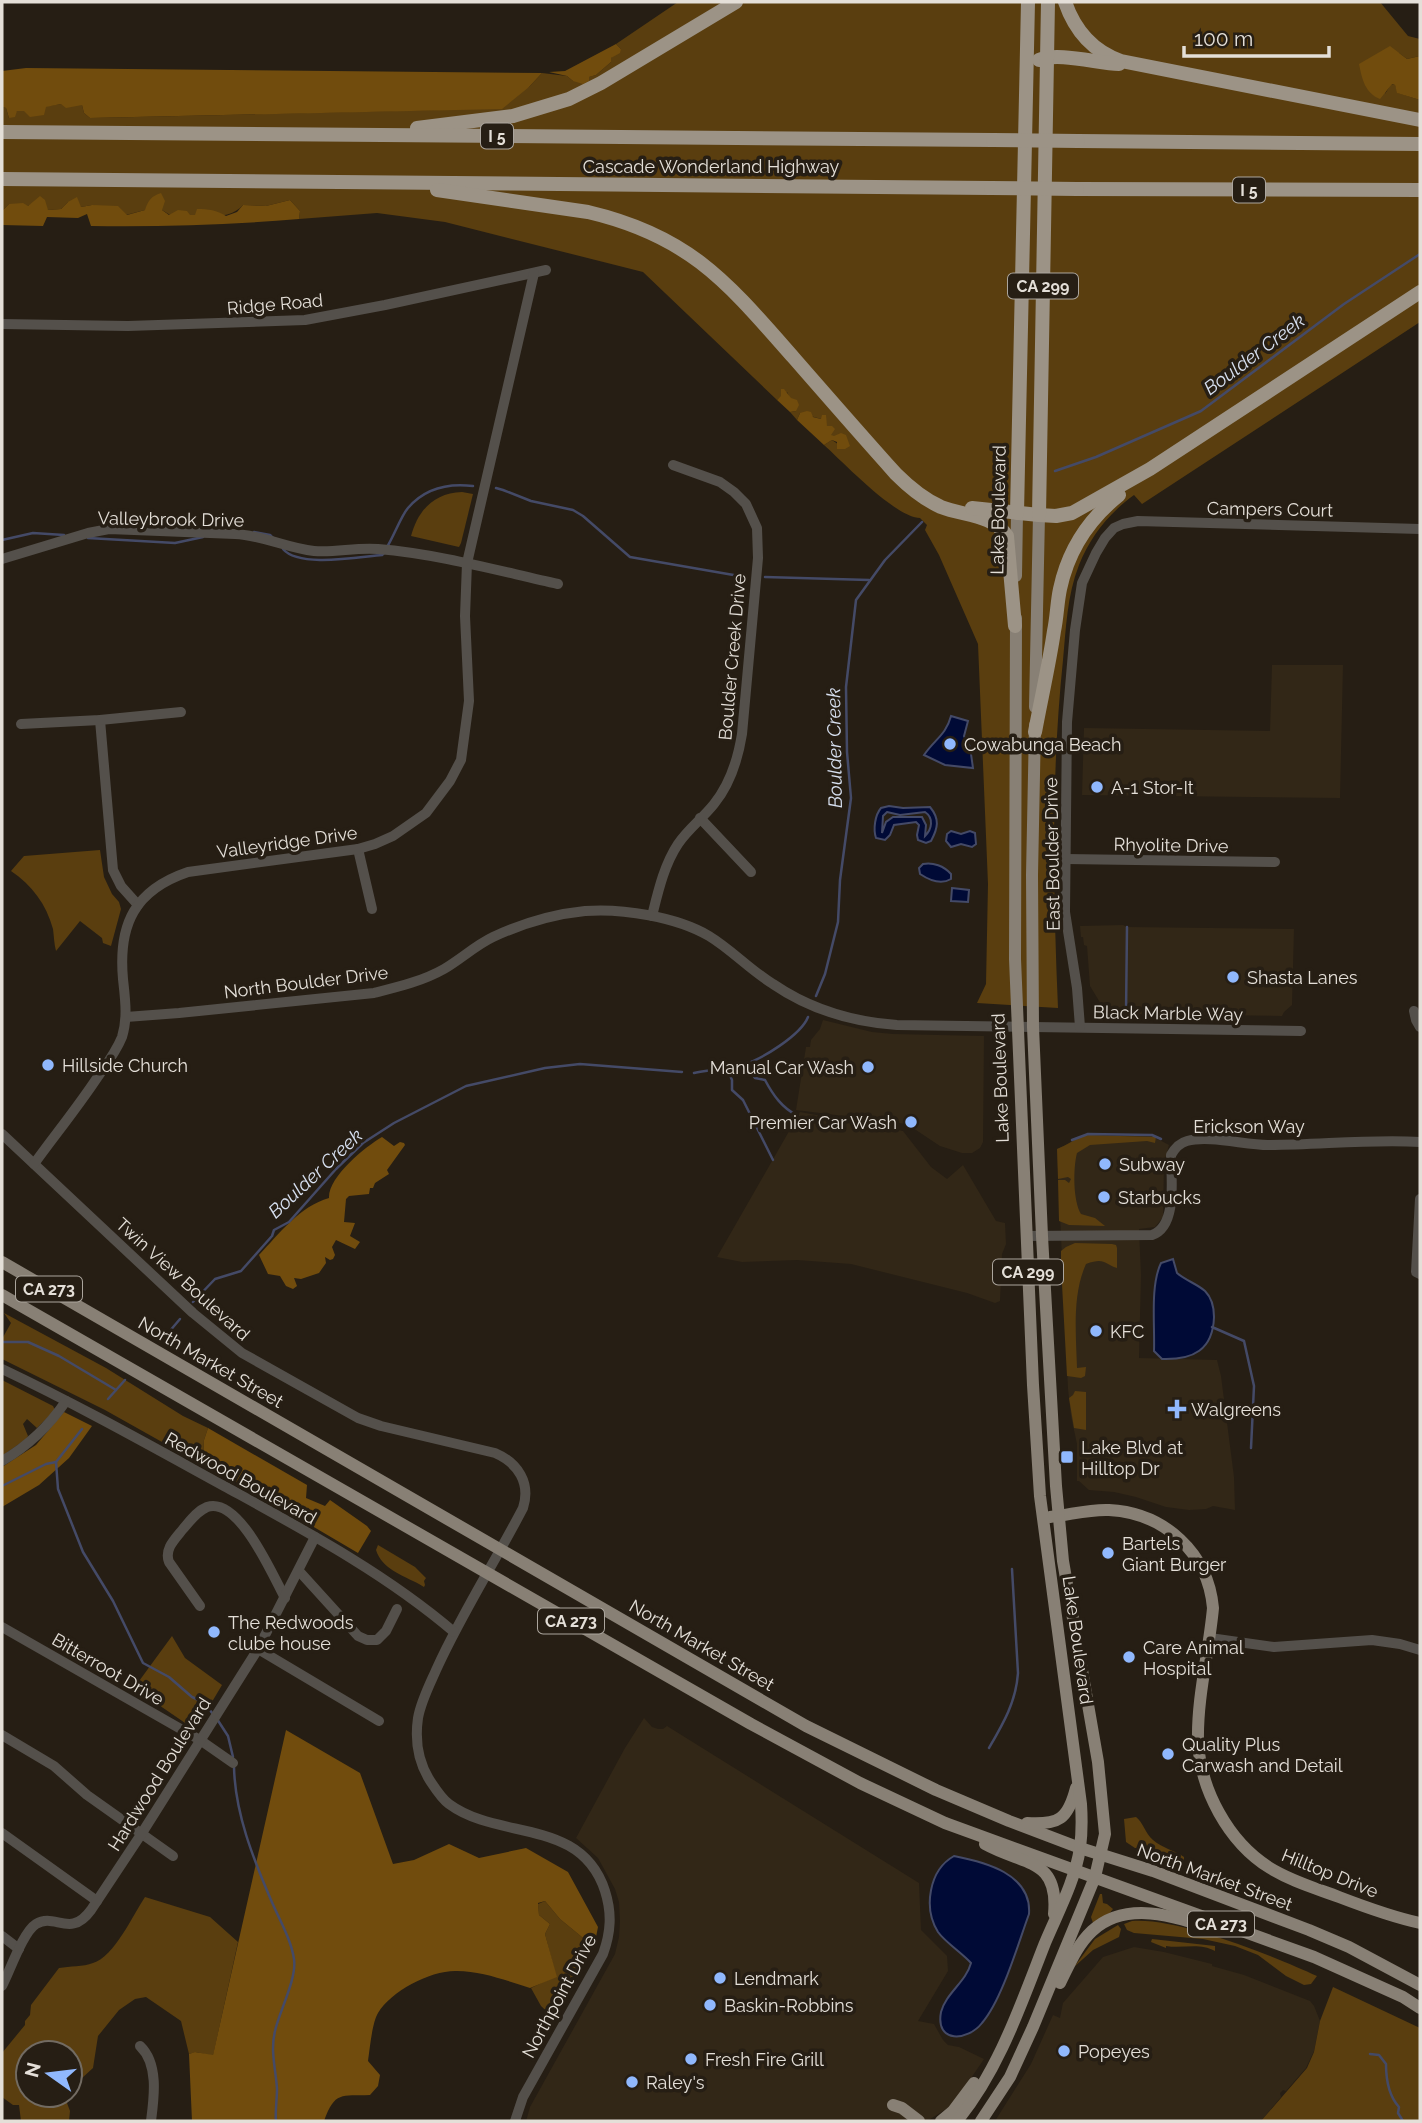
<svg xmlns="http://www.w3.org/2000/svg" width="1422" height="2123" font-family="Raleway,sans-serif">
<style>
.built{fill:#322717}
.green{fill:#5a3e0f}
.forest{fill:#714c0d}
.water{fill:#000a36;stroke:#444a67;stroke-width:2;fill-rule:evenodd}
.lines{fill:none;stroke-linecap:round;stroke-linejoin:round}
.stream{stroke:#444a67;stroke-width:2.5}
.minor{stroke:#54504b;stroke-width:10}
.major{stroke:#888075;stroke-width:12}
.highway{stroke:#9c9386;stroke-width:14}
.highway-bridge{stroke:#9c9386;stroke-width:14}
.poi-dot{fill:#90b8fd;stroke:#261e14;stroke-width:2.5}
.labels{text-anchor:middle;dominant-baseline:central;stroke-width:7;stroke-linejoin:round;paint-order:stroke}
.shield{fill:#261e14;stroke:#aba59d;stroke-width:2}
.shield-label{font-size:16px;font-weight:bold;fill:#e4dfd8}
.street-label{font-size:18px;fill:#e4dfd8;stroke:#261e14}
.poi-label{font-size:18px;fill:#e4dfd8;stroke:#261e14;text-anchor:start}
.water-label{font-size:19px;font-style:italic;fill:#d8e1f1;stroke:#261e14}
</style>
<rect width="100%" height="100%" fill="#261e14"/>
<!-- built -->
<g class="built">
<path d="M1272,665H1343L1340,798L1082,795L1084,728L1270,731Z"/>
<path d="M1123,925L1127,927L1294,929L1292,1005L1284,1012L1282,1016L1127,1014L1126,1010L1125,1014H1107L1090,986L1087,946L1084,945L1083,937H1081L1080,926Z"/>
<path d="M823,1020L872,1032L893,1034L984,1036L983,1142L980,1148L972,1153H962L940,1146L907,1124L796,1110L806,1047H810L811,1040L820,1029Z"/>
<path d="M800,1112L903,1131L931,1167L947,1179L963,1165L996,1221L1005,1223L1006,1244L1002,1254L1000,1301L995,1303L967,1293L851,1264L797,1260L742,1262L717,1257Z"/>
<path d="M1088,1135L1152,1136L1169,1145L1164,1163L1163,1217L1155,1227L1139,1229L1141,1275L1139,1358L1217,1360L1221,1376L1234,1477L1235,1510L1213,1506L1206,1509L1189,1510L1166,1507L1136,1497L1114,1492L1089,1490L1079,1481H1077V1444L1071,1416L1068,1389L1057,1149Z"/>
<path d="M644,1718L652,1727L658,1729H663L667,1726L919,1883L921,1930L947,1956L948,1971L918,2021L934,2024L943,2040L948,2045L959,2047L984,2059L950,2109L948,2108L927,2121H526L530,2107L615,1954L619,1937L620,1921L619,1902L615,1889L598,1858L576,1838L625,1748Z"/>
<path d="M1134,1947L1164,1952L1212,1964V1966L1244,1975L1310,2001L1314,2006L1320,2021L1314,2051L1306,2068L1286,2091L1283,2090L1280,2093L1281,2097L1261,2121H995L1031,2064L1053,2015L1060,2018L1063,2003L1103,1957Z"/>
</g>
<!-- green -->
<g class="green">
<path d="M678,2H1380L1408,36L1420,39V56L1407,59L1399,53L1385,94L1391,84L1395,85L1398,93L1420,100V322L1142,504L1134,495C1109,513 1090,537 1079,565C1067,595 1066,629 1063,660C1051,775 1053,892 1058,1008L977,1003L986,984L988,884L978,644L939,555L925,530L927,525L920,518C896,518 843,462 824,445L832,440L845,449L830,435L827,426L821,419L800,413L797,420L790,412L796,411L787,392L777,400L643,272L445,222L377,213L299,219L300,211L290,200L266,206L243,205C228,223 192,215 170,215L162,210H145L126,215L92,205L81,207L68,202L61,209L48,210L35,202L28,206L9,204L2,211V107L6,108L9,118L17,111L61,104L82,105L84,113L90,118L439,110L529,87L542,73L567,76L573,81L596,75L611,62V58L621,49L616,44Z"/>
<path d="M462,492L473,494L461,543L459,547L411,536C418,510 434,493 462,492Z"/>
<path d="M100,850L104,877L112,894L119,902L121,909L111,946L103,943L102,938L80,921L56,951C54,944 54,936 53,929C46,904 32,885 11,871L24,856Z"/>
<path d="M1085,1135L1156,1137L1155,1143L1147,1141L1090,1145L1077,1153C1073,1168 1073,1201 1081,1214L1095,1218L1105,1226L1069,1225L1059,1221L1058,1180H1065L1069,1183L1071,1179L1068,1177L1058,1179L1057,1149C1067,1145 1075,1139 1085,1135Z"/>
<path d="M1075,1243L1112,1244L1116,1245L1117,1248V1268C1104,1264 1105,1257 1086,1264C1072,1295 1076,1334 1077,1368L1086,1367L1085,1376L1081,1378L1067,1376L1061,1266V1251L1066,1247Z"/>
<path d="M4,1313L106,1368L183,1416L208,1428L204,1440L203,1465L105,1410L2,1359V1339L11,1323Z"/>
<path d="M2,1380L53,1406L55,1410L37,1428L27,1419L23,1424L28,1436L26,1439L2,1456Z"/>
<path d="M1075,1391L1086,1392V1430L1074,1428L1069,1398L1073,1395Z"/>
<path d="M378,1545L415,1567L426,1578L424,1581L425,1585L424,1587L419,1584C402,1575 382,1569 376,1550Z"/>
<path d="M172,1636L185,1658L222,1685L200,1722L191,1727L134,1688Z"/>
<path d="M1136,1817C1143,1822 1145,1833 1153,1840C1162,1848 1174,1850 1184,1857V1864L1142,1848H1135L1126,1842L1124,1819Z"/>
<path d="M1100,1894H1102L1103,1903L1107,1904L1113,1909L1109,1914L1093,1923L1091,1917Z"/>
<path d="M145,1897L210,1917L238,1942L213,2056L196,2052L189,2054L181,2021L146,1997L135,1999L119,2010L98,2036L93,2068L70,2089V2053H28V2095H64L70,2111L69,2121H21L19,2105H13L2,2097V2053L25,2025V2021L30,2015L31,2005L59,1968C70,1966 83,1967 93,1963C114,1957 133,1915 145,1897Z"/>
<path d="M545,1901L560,1919L594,1947L555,2019L541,2006L531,1988L556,1976L545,1934L550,1924L539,1915L538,1904Z"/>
<path d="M1132,1921C1177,1917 1274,1956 1317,1976L1311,1984L1304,1985L1286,1976L1258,1955L1235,1946L1203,1939L1134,1933L1127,1930L1124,1924Z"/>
<path d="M1118,1925L1121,1929L1119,1937L1093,1950L1074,1967L1095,1939Z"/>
<path d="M1152,1939L1215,1946V1951C1199,1942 1183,1949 1166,1946V1948L1151,1942Z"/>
<path d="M1333,1987L1420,2028V2121H1261L1307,2068L1314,2052L1320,2021Z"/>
</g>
<!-- forest -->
<g class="forest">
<path d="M616,44L621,49L620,53L611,58V62L596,75L589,77V81L583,84L573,81L567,76L549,72L565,71Z"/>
<path d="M1390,46L1407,59L1420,56V100L1397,93L1395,85L1392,84L1380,99C1365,93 1362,79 1359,64Z"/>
<path d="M26,68L542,73L529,87L502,109L90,118L84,113L82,105L66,108L61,104L46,107L44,115L30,117L24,111H17L15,117L9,118L6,108L2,107V71Z"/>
<path d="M161,193L165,201L162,210L169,215L178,210L187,211L190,215H195L197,209C208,209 217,210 226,216L237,212L243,205L266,206L290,200L300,211L299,219C230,225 160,227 91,226L87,214L78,218L47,217L43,226L2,225V211L9,204L23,203L28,206L40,196L45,200L48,210L61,209L68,202L77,197L81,207L92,205L118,206L127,215L145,210C148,201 151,196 161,193Z"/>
<path d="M781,389H784L791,398L797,400L799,405L796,411L790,412L777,400L781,396Z"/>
<path d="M807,411L811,412L813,417L821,419L822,415H826L827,426H832L835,429L831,435L834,436L841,433L846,435L850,446L845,449H837V442L832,440L824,445L797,420L800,413Z"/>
<path d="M382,1137L394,1146L400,1142L404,1143L405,1145L387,1170L389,1174L375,1183L373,1188H370L369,1194L349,1196L346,1199L344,1222L355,1223L350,1236L360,1242L355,1249L336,1240L332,1247L335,1255L333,1259L330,1260L325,1257L326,1263L319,1273L301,1279L294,1278L297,1286L293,1289L286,1286L280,1276L268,1274L259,1255C279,1234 300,1206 329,1198C328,1177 365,1147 382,1137Z"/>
<path d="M64,1412L92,1426L69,1458L39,1485L2,1507V1467L36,1445Z"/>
<path d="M208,1428L307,1485L306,1498L325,1506L330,1500L367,1526L371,1531L358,1553L251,1490L203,1465L204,1440Z"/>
<path d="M286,1730L360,1773L393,1864L414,1860L449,1844L479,1858L526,1848L568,1872L598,1927L594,1947L560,1919L545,1901L538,1903L539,1915L550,1924L545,1934L557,1977L530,1988C507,1981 482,1971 457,1971C431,1970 391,1991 378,2013C372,2023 370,2048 368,2061L380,2075L378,2086L370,2095C341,2096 335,2091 324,2121H192L189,2054L195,2052L213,2055Z"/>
</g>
<!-- water -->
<g class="water">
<path d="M951,716L968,721L964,736L970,747L973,768L945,765L924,755C935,739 946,735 951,716Z"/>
<path d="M889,806L903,808L930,807C940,819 938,828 931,841L926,843L918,840L917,835L919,825L916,822L894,825L890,835L885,840L876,838C873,829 875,815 881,808ZM887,812L900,815L925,812C934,818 932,829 925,836L926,825L922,817H893L886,822L882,833L883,816Z"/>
<path d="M951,831L961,834L970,831L975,833L976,844L972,847L961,844L951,847L946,841L947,834Z"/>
<path d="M923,864C933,862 944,866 951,874V879C941,885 929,880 920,874L919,868Z"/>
<path d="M952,888L969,890L968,902L951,901Z"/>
<path d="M1173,1259L1177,1273C1185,1280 1197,1284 1205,1291C1212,1298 1214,1308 1214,1317C1213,1350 1193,1360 1162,1359L1154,1351C1155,1325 1150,1286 1161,1263Z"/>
<path d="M954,1856C985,1862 1032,1874 1029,1914C1018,1944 1002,2000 982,2023C968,2041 935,2044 941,2012C946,1993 966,1982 971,1963C962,1953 945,1942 938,1932C923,1908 929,1870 954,1856Z"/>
</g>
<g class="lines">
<!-- stream -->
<g class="stream">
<path d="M1055,471L1096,457L1201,411L1344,304L1420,254"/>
<path d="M496,488L503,490L531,501L573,510L583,516L630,557L745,577"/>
<path d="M254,532L270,535L274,539"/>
<path d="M88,538L175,543L203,537"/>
<path d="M2,540L33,533L64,535"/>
<path d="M387,547C394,536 401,516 408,508C425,488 448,483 473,486"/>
<path d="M283,549C299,568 358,557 382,555L384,553"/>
<path d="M765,577L869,580"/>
<path d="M816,996L825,974L838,922L840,880L851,798L847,752L846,687L856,600L885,560L922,522"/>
<path d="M1126,1014L1127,927"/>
<path d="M750,1063L749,1069L755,1078L765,1080C773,1095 782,1108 798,1116"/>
<path d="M730,1067L728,1071L732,1080V1090L743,1100L773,1160"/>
<path d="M694,1073C710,1070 727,1069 742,1065C761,1060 801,1035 808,1017"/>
<path d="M1072,1140L1088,1134L1152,1135L1161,1139"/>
<path d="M193,1302L215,1279L241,1271L272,1236L274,1230L289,1222L336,1169L363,1143L394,1123L466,1086L545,1068L580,1064L682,1072"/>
<path d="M1212,1327L1244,1341L1254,1386L1251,1448"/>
<path d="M163,1339L180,1319"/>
<path d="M2,1342H28L59,1356L116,1390"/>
<path d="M108,1399L125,1380"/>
<path d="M56,1462L58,1489L83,1552L113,1601L143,1663L169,1677L192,1697L203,1702L213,1714"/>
<path d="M2,1486L46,1464L56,1462L82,1429"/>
<path d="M217,1719L228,1736L233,1757"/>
<path d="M989,1748C1003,1724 1016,1702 1018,1673L1012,1569"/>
<path d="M234,1767C235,1813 253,1858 271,1900C279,1919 291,1939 294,1959C297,1979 279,2012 275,2031C270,2051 276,2070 277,2089C277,2100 275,2111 276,2121"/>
<path d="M1370,2054L1379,2055L1386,2064C1386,2079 1388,2095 1399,2107L1398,2113L1403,2121"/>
</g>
<!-- minor -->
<g class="minor">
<path d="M2,324L128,326L305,320L385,305L546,270"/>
<path d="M2,559L88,533L109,529L235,534C262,535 287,548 314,551C335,553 356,547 378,549C439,554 499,571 558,584"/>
<path d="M100,720L113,870L121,886L138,905"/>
<path d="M21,724L100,720L181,712"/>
<path d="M700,818L751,872"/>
<path d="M358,849L372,909"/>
<path d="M1066,859L1275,862"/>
<path d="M652,916C658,892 664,865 678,844C688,829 703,818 714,804C731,783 738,759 742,734L758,558L757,528L746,504L734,492L720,482L673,465"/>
<path d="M1414,1011L1416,1020L1420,1027"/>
<path d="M126,1017L179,1013L374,993C398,987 423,981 444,969C461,959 476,945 493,937C521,924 555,914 585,911C622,908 677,917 709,936C732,950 750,970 773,984C811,1010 852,1022 897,1025L1301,1031"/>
<path d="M1080,1027L1077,988L1065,912L1067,722L1075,630L1082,583L1096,553L1105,538L1114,528L1123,524L1138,521L1420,529"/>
<path d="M2,1134L193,1313L242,1353L358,1418L381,1426L495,1453C518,1463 531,1483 523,1508C495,1562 462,1613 437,1668C430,1684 421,1701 418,1718C415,1739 418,1761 429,1779C435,1788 441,1798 449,1804C499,1841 581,1817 605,1891C612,1913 611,1932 603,1954L523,2097L515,2121"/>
<path d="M34,1164C55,1135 77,1108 97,1078C106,1065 116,1052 122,1037C128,1018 125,998 123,979C118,924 135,890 188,872L358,849L375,844L393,836L426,813L450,781L461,760L469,701L465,616L467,563L534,273"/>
<path d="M1420,1199L1416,1272L1420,1274"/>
<path d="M1027,1236L1152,1235C1178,1226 1171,1177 1171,1155C1175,1148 1179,1143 1187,1141C1209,1135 1245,1145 1268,1145C1319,1145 1369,1139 1420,1142"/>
<path d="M2,1369C78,1405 151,1446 224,1486C304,1530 385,1573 454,1632"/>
<path d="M2,1461C28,1446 49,1426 66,1401"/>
<path d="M299,1571L358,1636L367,1640H377L386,1631L397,1609"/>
<path d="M200,1606L169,1562C164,1549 175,1539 183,1529C190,1521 197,1511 207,1507C239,1496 273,1576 285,1598"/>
<path d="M2,1627L200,1740L233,1763"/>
<path d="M1210,1638L1274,1647L1372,1640L1400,1644L1420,1650"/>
<path d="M258,1649L379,1721"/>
<path d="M2,1735L54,1766L87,1795L173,1856"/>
<path d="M2,1833L97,1901"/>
<path d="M2,1936L19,1949"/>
<path d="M2,1986C10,1971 23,1932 36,1924C55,1912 70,1939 91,1910L142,1833L258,1649L315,1537"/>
<path d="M140,2046C159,2064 154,2098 151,2121"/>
</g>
<!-- major -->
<g class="major">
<path d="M1016,576L1017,513"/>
<path d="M1035,707L1039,515"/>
<path d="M2,1262L806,1726L936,1790L1009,1821L1080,1848L1153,1871L1309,1930L1349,1947L1420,1985"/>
<path d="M2,1295L751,1724L860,1783L945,1823L1314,1957L1403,1997L1420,2008"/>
<path d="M1050,1517C1070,1515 1089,1509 1109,1510C1165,1513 1208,1553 1213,1608C1209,1652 1197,1697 1198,1741C1200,1789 1228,1842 1270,1868C1291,1881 1315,1888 1339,1897C1365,1907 1392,1917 1420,1923"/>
<path d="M1027,1823C1059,1825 1068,1819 1076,1788"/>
<path d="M985,1844C1025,1866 1059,1858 1054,1914"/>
<path d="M1060,1983C1069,1965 1077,1945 1092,1931C1127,1899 1177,1917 1216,1930"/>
<path d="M893,2105L902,2108L919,2121"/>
<path d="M941,2121L953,2111L974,2083"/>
<path d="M957,2121C999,2070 1021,2004 1045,1943C1058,1912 1075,1881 1080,1848C1082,1833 1082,1819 1081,1804L1040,1496L1033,1385L1015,959L1016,618"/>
<path d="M981,2121L1010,2077L1033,2027L1095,1877L1105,1834L1098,1762L1063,1561L1056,1486L1042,1236L1033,1027L1032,875L1035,725"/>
</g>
<!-- highway -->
<g class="highway">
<path d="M1065,2C1075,31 1092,51 1121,61L1420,120"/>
<path d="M1039,60C1057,52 1097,63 1119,64"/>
<path d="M417,128L513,116L569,99L601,83L736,2"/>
<path d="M2,132L993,140"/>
<path d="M1078,141L1420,144"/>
<path d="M2,179L991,188"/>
<path d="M1077,189L1420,190"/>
<path d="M437,190L588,212C690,236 727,282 793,357C827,396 861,435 896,474C909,487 923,499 941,507C964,516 992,514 1007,536L1015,626"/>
<path d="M972,508L1039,515L1056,516L1072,513L1150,469L1420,292"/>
<path d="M1017,513L1028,2"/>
<path d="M1039,515L1048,2"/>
<path d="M1035,732C1041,699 1049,665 1054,631C1057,617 1057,603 1060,589C1068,551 1089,519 1119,495"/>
</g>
<!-- highway-bridge -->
<g class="highway-bridge">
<path d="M993,140L1078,141"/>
<path d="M991,188L1077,189"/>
</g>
</g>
<!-- markers -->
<g class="poi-dot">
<circle cx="950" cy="744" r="7"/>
<circle cx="1097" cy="787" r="7"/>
<circle cx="1233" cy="977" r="7"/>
<circle cx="48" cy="1065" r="7"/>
<circle cx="868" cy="1067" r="7"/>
<circle cx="911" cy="1122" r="7"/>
<circle cx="1105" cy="1164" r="7"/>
<circle cx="1104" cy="1197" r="7"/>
<circle cx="1096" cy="1331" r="7"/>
<path d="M1173.5 1398.5h7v7h7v7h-7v7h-7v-7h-7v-7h7z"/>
<rect x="1060" y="1450" width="14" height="14" rx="3.5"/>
<circle cx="1108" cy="1553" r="7"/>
<circle cx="214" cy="1632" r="7"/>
<circle cx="1129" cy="1657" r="7"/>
<circle cx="1168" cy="1754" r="7"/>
<circle cx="720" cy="1978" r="7"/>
<circle cx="710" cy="2005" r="7"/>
<circle cx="1064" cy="2051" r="7"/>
<circle cx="691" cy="2059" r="7"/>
<circle cx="632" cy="2082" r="7"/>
</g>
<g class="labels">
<!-- shield labels -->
<g class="shield">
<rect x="481" y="123.5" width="32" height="25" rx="5"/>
<rect x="1233" y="177.5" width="32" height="25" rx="5"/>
<rect x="1008" y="273.5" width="70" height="25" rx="5"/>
<rect x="993" y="1259.5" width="70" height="25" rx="5"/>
<rect x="16" y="1276.5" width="66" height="25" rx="5"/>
<rect x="538" y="1608.5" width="66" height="25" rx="5"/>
<rect x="1188" y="1911.5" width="66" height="25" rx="5"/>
</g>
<g class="shield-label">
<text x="497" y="136">I 5</text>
<text x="1249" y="190">I 5</text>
<text x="1043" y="286">CA 299</text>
<text x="1028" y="1272">CA 299</text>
<text x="49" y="1289">CA 273</text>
<text x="571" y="1621">CA 273</text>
<text x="1221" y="1924">CA 273</text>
</g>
<!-- street labels -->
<g class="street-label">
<text x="711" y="166">Cascade Wonderland Highway</text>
<text transform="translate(275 304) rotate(-5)">Ridge Road</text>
<text transform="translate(1270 509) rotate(1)">Campers Court</text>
<text transform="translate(998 510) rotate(-89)">Lake Boulevard</text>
<text transform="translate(171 519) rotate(1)">Valleybrook Drive</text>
<text transform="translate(732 657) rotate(-85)">Boulder Creek Drive</text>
<text transform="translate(287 842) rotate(-8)">Valleyridge Drive</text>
<text transform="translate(1171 845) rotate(1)">Rhyolite Drive</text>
<text transform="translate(1052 854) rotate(-91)">East Boulder Drive</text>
<text transform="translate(306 982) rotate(-7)">North Boulder Drive</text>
<text transform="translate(1168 1013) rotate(1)">Black Marble Way</text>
<text transform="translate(1000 1078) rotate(-92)">Lake Boulevard</text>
<text x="1249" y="1126">Erickson Way</text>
<text transform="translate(183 1279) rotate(42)">Twin View Boulevard</text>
<text transform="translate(211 1362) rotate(30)">North Market Street</text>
<text transform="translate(241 1478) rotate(29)">Redwood Boulevard</text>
<text transform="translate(1078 1640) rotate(82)">Lake Boulevard</text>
<text transform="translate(702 1645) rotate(30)">North Market Street</text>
<text transform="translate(108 1669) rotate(30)">Bitterroot Drive</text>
<text transform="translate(159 1774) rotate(-58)">Hardwood Boulevard</text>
<text transform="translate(1330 1873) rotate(22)">Hilltop Drive</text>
<text transform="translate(1215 1877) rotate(20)">North Market Street</text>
<text transform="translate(559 1996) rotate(-62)">Northpoint Drive</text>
</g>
<!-- poi labels -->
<g class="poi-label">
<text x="964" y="744">Cowabunga Beach</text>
<text x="1111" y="787">A-1 Stor-It</text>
<text x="1247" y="977">Shasta Lanes</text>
<text x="62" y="1065">Hillside Church</text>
<text x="854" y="1067" text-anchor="end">Manual Car Wash</text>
<text x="897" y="1122" text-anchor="end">Premier Car Wash</text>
<text x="1119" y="1164">Subway</text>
<text x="1118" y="1197">Starbucks</text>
<text x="1110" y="1331">KFC</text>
<text x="1191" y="1409">Walgreens</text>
<text x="1081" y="1447">Lake Blvd at<tspan x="1081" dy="21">Hilltop Dr</tspan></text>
<text x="1122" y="1543">Bartels<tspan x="1122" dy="21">Giant Burger</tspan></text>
<text x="228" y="1622">The Redwoods<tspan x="228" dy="21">clube house</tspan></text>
<text x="1143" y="1647">Care Animal<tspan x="1143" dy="21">Hospital</tspan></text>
<text x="1182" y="1744">Quality Plus<tspan x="1182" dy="21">Carwash and Detail</tspan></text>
<text x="734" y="1978">Lendmark</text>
<text x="724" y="2005">Baskin-Robbins</text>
<text x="1078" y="2051">Popeyes</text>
<text x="705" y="2059">Fresh Fire Grill</text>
<text x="646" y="2082">Raley's</text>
</g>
<!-- water labels -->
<g class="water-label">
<text transform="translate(1254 354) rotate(-37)">Boulder Creek</text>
<text transform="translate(834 748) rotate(-91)">Boulder Creek</text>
<text transform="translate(315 1173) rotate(-43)">Boulder Creek</text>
</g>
</g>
<!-- border -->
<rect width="1422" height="2123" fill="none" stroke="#e4dfd8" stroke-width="7"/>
<!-- north arrow -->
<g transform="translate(49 2074) rotate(284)"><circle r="33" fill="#261e14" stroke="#726b62" stroke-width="2"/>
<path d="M0-5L12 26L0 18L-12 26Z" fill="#90b8fd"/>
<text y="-10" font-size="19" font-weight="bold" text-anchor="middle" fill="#e4dfd8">N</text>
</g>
<!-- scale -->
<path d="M1184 46v10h145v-10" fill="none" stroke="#e4dfd8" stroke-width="3.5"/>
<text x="1194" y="46" font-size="21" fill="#e4dfd8" stroke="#261e14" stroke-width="5" paint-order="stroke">100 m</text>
</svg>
